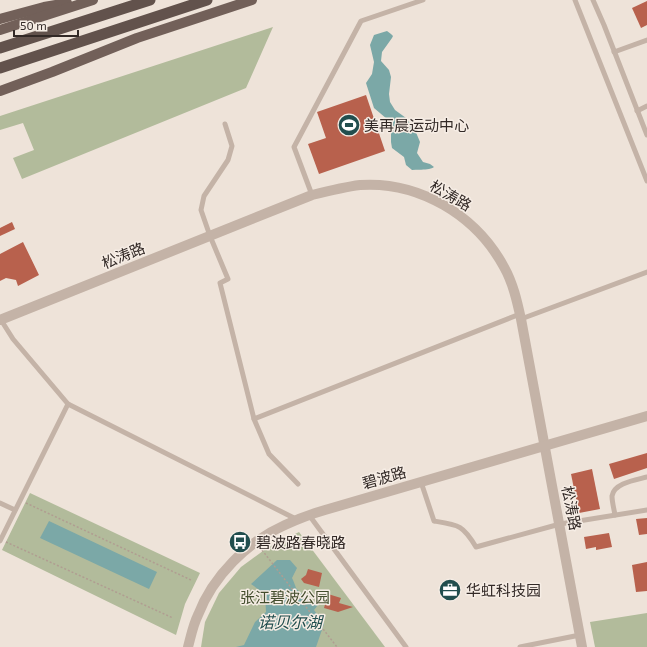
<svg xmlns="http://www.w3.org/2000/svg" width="647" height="647" font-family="'Exo 2','Noto Sans SC',sans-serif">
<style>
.green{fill:#b2bb9b}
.water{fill:#7ba8a7}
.building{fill:#b8614d}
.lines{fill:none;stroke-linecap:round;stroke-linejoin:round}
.path{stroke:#b09d91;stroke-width:1.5;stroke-dasharray:2 2;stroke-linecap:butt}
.service{stroke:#c4b3a7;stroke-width:5}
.minor{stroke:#c4b3a7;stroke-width:10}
.tertiary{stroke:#c4b3a7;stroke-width:10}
.primary{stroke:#726059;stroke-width:10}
.trunk{stroke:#62524c;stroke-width:11}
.labels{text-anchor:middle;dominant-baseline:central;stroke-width:3;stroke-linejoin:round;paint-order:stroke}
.poi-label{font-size:15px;fill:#322926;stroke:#f6ede5;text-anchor:start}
.street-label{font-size:15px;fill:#322926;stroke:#f6ede5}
.park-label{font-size:15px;fill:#434d2d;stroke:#f6ede5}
.water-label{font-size:16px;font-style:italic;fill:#214e4e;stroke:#f6ede5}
</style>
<rect width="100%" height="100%" fill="#eee3d9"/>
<!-- green -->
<g class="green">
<path d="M273,27L246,88L22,179L13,158L34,150L23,123L0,130V116Z"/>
<path d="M30,493L200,573L185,604L176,635L2,550Z"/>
<path d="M299,532L385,647H201L205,622L219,593L241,567L267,548Z"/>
<path d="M647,613V647H595L590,622Z"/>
</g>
<!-- water -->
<g class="water">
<path d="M387,31L391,34L393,36L392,38L382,52L381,61L389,70L391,77L389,94L390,102L395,110L406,118L415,130L420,142L417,153L423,162L430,164L434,167C428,171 419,169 412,170L406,165L404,157L392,148L391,142V132L390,125L387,119L374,108L366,83L372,74L374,62L370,45L374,35Z"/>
<path d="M49,521L157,572L149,589L40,538Z"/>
<path d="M277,560H290L297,568L292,578C294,582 295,585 296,588C300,594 312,600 318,605L314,610L324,624L316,647H236L244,645L255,622L266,612L265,594L251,584Z"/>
</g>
<!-- building -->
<g class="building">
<path d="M647,1V25L641,28L632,8Z"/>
<path d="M366,95L385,151L319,174L308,144L326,138L317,112Z"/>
<path d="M12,222L15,229L0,236V228Z"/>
<path d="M23,242L39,275L18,286L16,280L6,278L0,281V254Z"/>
<path d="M647,453V468L614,479L609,464Z"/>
<path d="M592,469L600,509L579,513L571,474Z"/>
<path d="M647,518V534L639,535L636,519Z"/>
<path d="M609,533L612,547L596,550V547L586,549L584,537Z"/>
<path d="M647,562V591L636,592L632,565Z"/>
<path d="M308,569L322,573L319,587L304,583L301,579L306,575Z"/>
<path d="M328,594L341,598L339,603L353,607L338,612L324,608Z"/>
</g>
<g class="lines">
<!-- path -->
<g class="path">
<path d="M26,503L191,580"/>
<path d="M6,542L173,618"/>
<path d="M262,550L337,647"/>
</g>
<!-- service -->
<g class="service">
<path d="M575,0L647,181"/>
<path d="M593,0L604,25L647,135"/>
<path d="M614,52L647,40"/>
<path d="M637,111L647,106"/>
<path d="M225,124L232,146L228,160L204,196L201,210L210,236L228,279L220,283L254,419L520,314"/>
<path d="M312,195L294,147L361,21L423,0"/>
<path d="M521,319L647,272"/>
<path d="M1,320L13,339L68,404L296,519"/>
<path d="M254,419L269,454L298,484"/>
<path d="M421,482L434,521C459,525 463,525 476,547L560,524L647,510"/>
<path d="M0,503L15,510"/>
<path d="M309,515L406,647"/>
<path d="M615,515C614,509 612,502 612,496C614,483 636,480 647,477"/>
<path d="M0,541L68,404"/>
<path d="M520,647L580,635"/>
</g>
<!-- minor -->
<path class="minor" d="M0,320L312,195C328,191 344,187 360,185C419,181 476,215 504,267C513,283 517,301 521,319L582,647"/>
<!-- tertiary -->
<path class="tertiary" d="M188,647C191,636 193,625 198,615C213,576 247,542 285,525C298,519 311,514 325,510L647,416"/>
<!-- primary -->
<g class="primary">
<path d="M0,19L44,7L67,3"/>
<path d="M0,30L93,0"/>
<path d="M0,91L52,72L137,38L252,0"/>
</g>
<!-- trunk -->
<g class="trunk">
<path d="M0,48L150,0"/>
<path d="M0,68L207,0"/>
</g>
</g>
<!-- icons -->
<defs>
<g id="stadium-disc" transform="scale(1.15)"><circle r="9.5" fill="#214e4e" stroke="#f6ede5"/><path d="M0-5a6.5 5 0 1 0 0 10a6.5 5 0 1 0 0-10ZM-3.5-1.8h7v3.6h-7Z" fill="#fff"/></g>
<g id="bus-disc" transform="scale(1.15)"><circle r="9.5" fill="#214e4e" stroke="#f6ede5"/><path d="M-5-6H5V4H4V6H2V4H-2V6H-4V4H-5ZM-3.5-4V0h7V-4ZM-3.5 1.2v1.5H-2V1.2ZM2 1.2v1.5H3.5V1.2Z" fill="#fff"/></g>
<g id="office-disc" transform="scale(1.15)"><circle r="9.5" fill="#214e4e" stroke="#f6ede5"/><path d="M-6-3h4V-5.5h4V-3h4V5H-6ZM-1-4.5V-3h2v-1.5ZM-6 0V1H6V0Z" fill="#fff"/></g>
</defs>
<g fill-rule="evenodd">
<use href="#stadium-disc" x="349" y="125"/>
<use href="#bus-disc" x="240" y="542"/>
<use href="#office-disc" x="450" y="590"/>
</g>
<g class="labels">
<!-- poi labels -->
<g class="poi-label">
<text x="364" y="125">美再晨运动中心</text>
<text x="256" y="542">碧波路春晓路</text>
<text x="466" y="590">华虹科技园</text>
</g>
<!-- street labels -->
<g class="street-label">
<text transform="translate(451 195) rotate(30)">松涛路</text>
<text transform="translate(123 255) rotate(-22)">松涛路</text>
<text transform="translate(384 477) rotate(-16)">碧波路</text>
<text transform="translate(572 508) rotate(79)">松涛路</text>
</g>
<!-- park labels -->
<g class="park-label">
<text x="285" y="597">张江碧波公园</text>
</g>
<!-- water labels -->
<g class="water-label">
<text x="290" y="621">诺贝尔湖</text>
</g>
</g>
<!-- scale -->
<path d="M14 30v6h64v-6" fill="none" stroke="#322926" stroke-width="2"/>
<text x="20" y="30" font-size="12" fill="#322926" stroke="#f6ede5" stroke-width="3" paint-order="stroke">50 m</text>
</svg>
